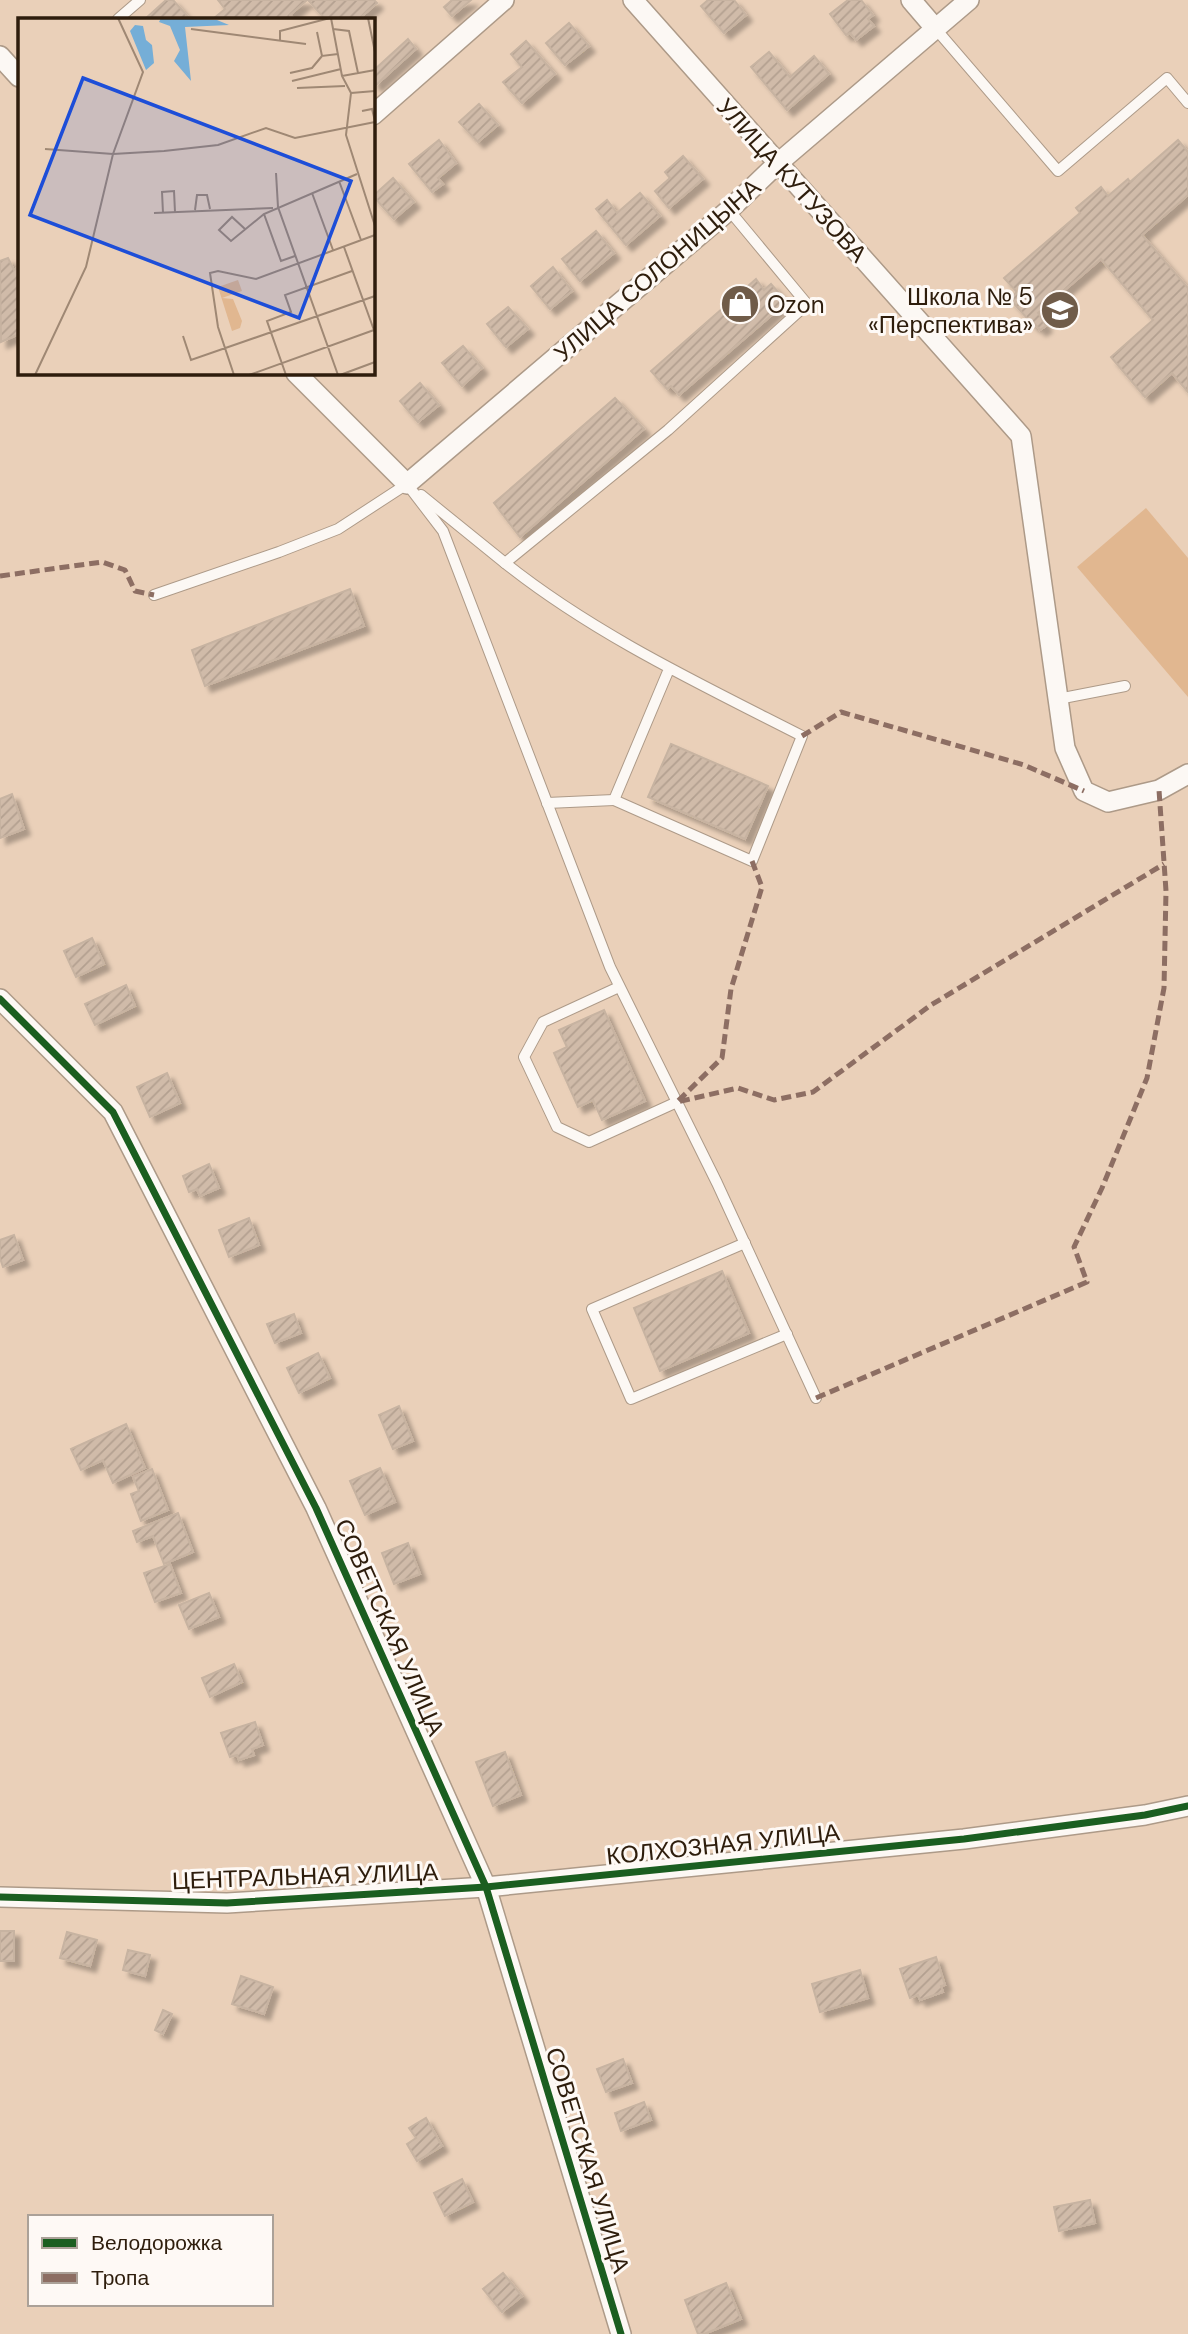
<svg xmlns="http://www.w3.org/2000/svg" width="1188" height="2334" font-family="'DM Sans',sans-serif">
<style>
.garden{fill:#e1b790}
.building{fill:url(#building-hatch);stroke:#c7b3a1;stroke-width:2;filter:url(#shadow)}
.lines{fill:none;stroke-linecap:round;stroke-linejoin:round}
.service-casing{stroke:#ad9a88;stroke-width:12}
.minor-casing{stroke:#ad9a88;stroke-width:22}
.service{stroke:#fcf8f4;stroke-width:10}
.minor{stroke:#fcf8f4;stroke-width:19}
.quiet{stroke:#8d6e63;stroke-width:5;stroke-dasharray:10 5;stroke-linecap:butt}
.cycleway-casing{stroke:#fef9f5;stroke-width:11}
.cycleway{stroke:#1b5e20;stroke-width:7}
.labels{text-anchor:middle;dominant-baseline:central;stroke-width:6;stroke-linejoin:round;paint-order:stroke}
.street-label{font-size:24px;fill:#2e1d0c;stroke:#fef9f5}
.poi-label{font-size:24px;fill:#2e1d0c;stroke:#fef9f5;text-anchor:end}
.inset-road{fill:none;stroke:#9f8874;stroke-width:2}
.view{fill:#1d4ed8;fill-opacity:0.15;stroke:#1d4ed8;stroke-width:3.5}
.inset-edge{fill:none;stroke:#2e1d0c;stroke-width:3.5}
</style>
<defs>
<pattern id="building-hatch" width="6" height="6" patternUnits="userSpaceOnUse" patternTransform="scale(1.75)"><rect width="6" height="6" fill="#d0bba9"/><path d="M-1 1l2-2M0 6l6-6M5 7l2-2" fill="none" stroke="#b3a090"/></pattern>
<filter id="shadow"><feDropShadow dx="6" dy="6" stdDeviation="2" flood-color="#0004"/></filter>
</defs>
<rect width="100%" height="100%" fill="#ead0b9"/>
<!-- garden -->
<path class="garden" d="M1146,508L1188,558V697L1077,567Z"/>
<!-- building -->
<g class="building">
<path d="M166,0H173L190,19H145Z"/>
<path d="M218,0H307L290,15L294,19H213L225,9Z"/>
<path d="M308,0H374L377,3L359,19H325Z"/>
<path d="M452,0H471L452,16L444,7Z"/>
<path d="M708,0H734L746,15L724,33L701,6Z"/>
<path d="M848,0H861L873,15L868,19L874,26L856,40L850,33L846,35L830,14Z"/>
<path d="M569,23L589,46L565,65L546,43Z"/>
<path d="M408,39L416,49L376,85L373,82V71Z"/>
<path d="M526,41L555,74L522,103L503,82L522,67L511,54Z"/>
<path d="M769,52L790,77L814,56L829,74L787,110L751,67Z"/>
<path d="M479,104L498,125L478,142L459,122Z"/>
<path d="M439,140L456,163L438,178L443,184L432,192L409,164Z"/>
<path d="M1178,140L1188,152V195L1142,235L1188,288V392L1172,373L1145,397L1111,357L1153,320L1101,259L1038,313L1046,326L1040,330L1035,324L1034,326L1009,298L1017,292L1004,278L1080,213L1076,208L1101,187L1108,196L1128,179L1130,182Z"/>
<path d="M683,156L703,179L669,208L655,191L670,178L665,172Z"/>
<path d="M393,178L414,202L394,219L373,196Z"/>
<path d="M640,193L660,216L626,245L596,209L607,200L617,213Z"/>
<path d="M596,231L614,253L580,281L562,259Z"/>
<path d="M8,258L14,270L19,267V334L1,342L0,261Z"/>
<path d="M553,267L572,291L550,309L531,286Z"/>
<path d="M756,279L764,290L771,284L787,302L679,395L671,386L667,389L651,371Z"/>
<path d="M508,307L528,329L506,347L487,324Z"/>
<path d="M463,346L482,368L462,386L442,363Z"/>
<path d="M420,383L439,405L418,422L400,401Z"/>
<path d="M615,398L644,429L520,537L494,503Z"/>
<path d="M350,589L364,626L205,686L192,650Z"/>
<path d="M671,744L768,786L745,839L648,797Z"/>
<path d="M12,794L24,829L0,838V799Z"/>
<path d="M92,938L104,964L76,977L64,951Z"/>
<path d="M126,985L135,1006L95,1025L85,1004Z"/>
<path d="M604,1010L645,1101L602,1120L593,1100L578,1107L554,1053L567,1047L559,1030Z"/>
<path d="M167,1073L180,1103L150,1117L137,1087Z"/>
<path d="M209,1164L219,1188L200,1196L197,1189L189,1192L183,1176Z"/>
<path d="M249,1218L259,1245L229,1257L219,1230Z"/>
<path d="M14,1235L23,1260L3,1267L0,1258V1240Z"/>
<path d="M722,1271L749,1333L660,1371L634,1308Z"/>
<path d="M294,1314L301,1333L275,1343L267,1324Z"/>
<path d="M318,1353L330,1378L299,1393L287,1368Z"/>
<path d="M399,1406L413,1441L393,1449L379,1415Z"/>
<path d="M126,1424L145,1468L113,1483L103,1460L81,1470L71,1449Z"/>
<path d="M380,1468L395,1502L365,1515L350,1481Z"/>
<path d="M152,1469L168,1510L141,1521L131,1494L139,1491L133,1477Z"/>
<path d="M178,1513L193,1552L164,1564L153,1536L137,1542L133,1531Z"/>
<path d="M408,1543L420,1574L394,1584L382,1553Z"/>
<path d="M170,1564L181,1593L155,1602L144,1573Z"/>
<path d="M209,1593L219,1617L189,1629L179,1605Z"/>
<path d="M234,1664L242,1682L210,1697L202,1678Z"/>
<path d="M255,1722L263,1745L252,1749L254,1755L239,1760L237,1755L230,1757L221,1733Z"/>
<path d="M505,1752L521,1795L493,1806L476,1762Z"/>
<rect x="0" y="1931" width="14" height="30"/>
<path d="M67,1932L97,1940L90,1966L60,1958Z"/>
<path d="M128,1950L150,1955L145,1976L123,1970Z"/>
<path d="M936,1957L945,1985L941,1986L943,1992L920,2000L918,1995L910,1998L900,1969Z"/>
<path d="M860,1970L868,1998L820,2012L812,1984Z"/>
<path d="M241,1976L273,1987L264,2014L232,2004Z"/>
<path d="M163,2010L172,2014L163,2034L155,2030Z"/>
<path d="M623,2059L632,2083L606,2092L597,2069Z"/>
<path d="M644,2102L651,2120L621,2131L615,2113Z"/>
<path d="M426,2118L442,2146L417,2161L407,2144L416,2138L409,2128Z"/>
<path d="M462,2179L473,2202L445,2216L434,2193Z"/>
<path d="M1090,2200L1095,2223L1059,2231L1054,2207Z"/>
<path d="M503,2273L522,2296L502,2312L483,2289Z"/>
<path d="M726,2283L741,2319L704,2334H698L685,2300Z"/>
</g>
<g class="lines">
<!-- service casing -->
<g class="service-casing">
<g id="service">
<path d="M118,19L140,0"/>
<path d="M935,28L1058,171L1167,78L1188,103"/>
<path d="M407,484L443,531L610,967L717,1183L816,1398"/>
<path d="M421,495L505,563L668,430L807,304L729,210"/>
<path d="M505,563C594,634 700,684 802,736L752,861L614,800L669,669"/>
<path d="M154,595L279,552L338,529L407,484"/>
<path d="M1058,699L1125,686"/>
<path d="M547,803L614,800"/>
<path d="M619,987L543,1022L524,1057L557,1127L589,1142L677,1102"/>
<path d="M745,1243L592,1309L631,1399L787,1334"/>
</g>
</g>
<!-- minor casing -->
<g class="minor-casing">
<g id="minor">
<path d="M633,0L1021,436L1065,748L1084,791L1108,802L1159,790L1188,774"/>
<path d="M911,0L935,28"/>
<path d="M0,56L19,77"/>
<path d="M373,115L504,0"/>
<path d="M296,373L407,484L729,210L777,164L969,0"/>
<path d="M0,999L113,1112L316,1508L486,1887L621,2334"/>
<path d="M0,1897L227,1903L486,1887L964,1839L1145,1815L1188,1806"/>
</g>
</g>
<!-- service -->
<use href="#service" class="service"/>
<!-- minor -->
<use href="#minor" class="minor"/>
<!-- quiet -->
<g class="quiet">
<path d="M0,576L102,562L125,570L135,591L154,595"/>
<path d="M802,736L841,712L1024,765L1084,791"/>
<path d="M752,861L762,887L731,989L722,1058L677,1102L738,1088L774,1100L813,1092L931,1005L1164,864"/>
<path d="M816,1398L1087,1282L1074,1247L1102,1188L1147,1078L1164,988L1166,891L1159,790"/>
</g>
<!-- cycleway casing -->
<g class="cycleway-casing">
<g id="cycleway">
<path d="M0,999L113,1112L316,1508L486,1887L621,2334"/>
<path d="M0,1897L227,1903L486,1887L964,1839L1145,1815L1188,1806"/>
</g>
</g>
<!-- cycleway -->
<use href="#cycleway" class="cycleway"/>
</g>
<!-- icons -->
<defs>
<g id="shop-disc" transform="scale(2.0125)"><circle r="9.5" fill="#705c49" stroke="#fef9f5"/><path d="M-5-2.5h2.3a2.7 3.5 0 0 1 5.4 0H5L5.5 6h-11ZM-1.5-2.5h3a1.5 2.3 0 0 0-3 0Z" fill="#fff"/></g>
<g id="school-disc" transform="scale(2.0125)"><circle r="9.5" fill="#705c49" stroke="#fef9f5"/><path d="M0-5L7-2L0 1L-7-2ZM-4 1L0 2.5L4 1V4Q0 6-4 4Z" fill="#fff"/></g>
</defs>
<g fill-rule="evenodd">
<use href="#shop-disc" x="740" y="304"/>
<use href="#school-disc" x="1060" y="310"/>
</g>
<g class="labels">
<!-- street labels -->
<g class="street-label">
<text transform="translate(792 180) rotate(48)">УЛИЦА КУТУЗОВА</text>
<text transform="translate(657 270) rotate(-41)">УЛИЦА СОЛОНИЦЫНА</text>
<text transform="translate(390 1627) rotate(66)">СОВЕТСКАЯ УЛИЦА</text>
<text transform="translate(723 1844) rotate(-6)">КОЛХОЗНАЯ УЛИЦА</text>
<text transform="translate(305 1876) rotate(-2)">ЦЕНТРАЛЬНАЯ УЛИЦА</text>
<text transform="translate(588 2160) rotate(73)">СОВЕТСКАЯ УЛИЦА</text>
</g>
<!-- poi labels -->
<g class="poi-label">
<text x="1033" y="296">Школа № 5<tspan x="1033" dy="28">«Перспектива»</tspan></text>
<text x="767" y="304" text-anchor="start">Ozon</text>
</g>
</g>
<!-- overview -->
<g transform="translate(18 18)">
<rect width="357" height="357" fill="#ead0b9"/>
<path d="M220,262L224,273L204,280L215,281L224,303L222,310L214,313L200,269Z" fill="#e1b790"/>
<path d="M143,0L199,2L211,7L167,9L173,63L156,43L162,32L152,8L141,4ZM117,7L125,8L128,22L134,27L136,45L128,52L112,13Z" fill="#75aed7"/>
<path class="inset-road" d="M313,0L324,58L333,75M350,0L357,34M173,11L288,26M315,11L331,13L340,55M299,14L304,38L320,36M262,23V13L312,0M272,55L294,50L304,38M324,58L357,52M274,63L323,51M279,70L327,68M333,75L328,117L357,208M333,75L357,73M344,93L354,91L357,103M27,131L95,136L146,133L200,127L248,110L277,120L357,104M258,155L260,189L320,357M321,163L343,222M294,175L315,232M177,192L179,177H189L192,191M136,195L255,190M145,195L144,174L156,173L157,194M227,211L214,199L201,212L213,223L246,196M326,229L357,315M277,238L263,243L246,196L339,156M165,318L173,342L357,278M17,357L68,249L95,136L125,54L100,0M216,357L200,309L192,255L200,253L238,261L357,217M231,357L356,312M268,357L249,303L273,294L267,277L334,253M322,357L357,344"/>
<path class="view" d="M65,60L333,163L281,300L12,197Z"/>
<rect width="357" height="357" class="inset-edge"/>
</g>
<!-- legend -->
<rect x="28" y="2215" width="245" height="91" fill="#fef9f5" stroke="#aba198" stroke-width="2"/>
<rect x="42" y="2238" width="35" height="10" fill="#1b5e20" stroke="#aba198" stroke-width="2"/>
<text x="91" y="2250" font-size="21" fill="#2e1d0c">Велодорожка</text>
<rect x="42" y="2273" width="35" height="10" fill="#8d6e63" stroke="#aba198" stroke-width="2"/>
<text x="91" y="2285" font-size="21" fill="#2e1d0c">Тропа</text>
</svg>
